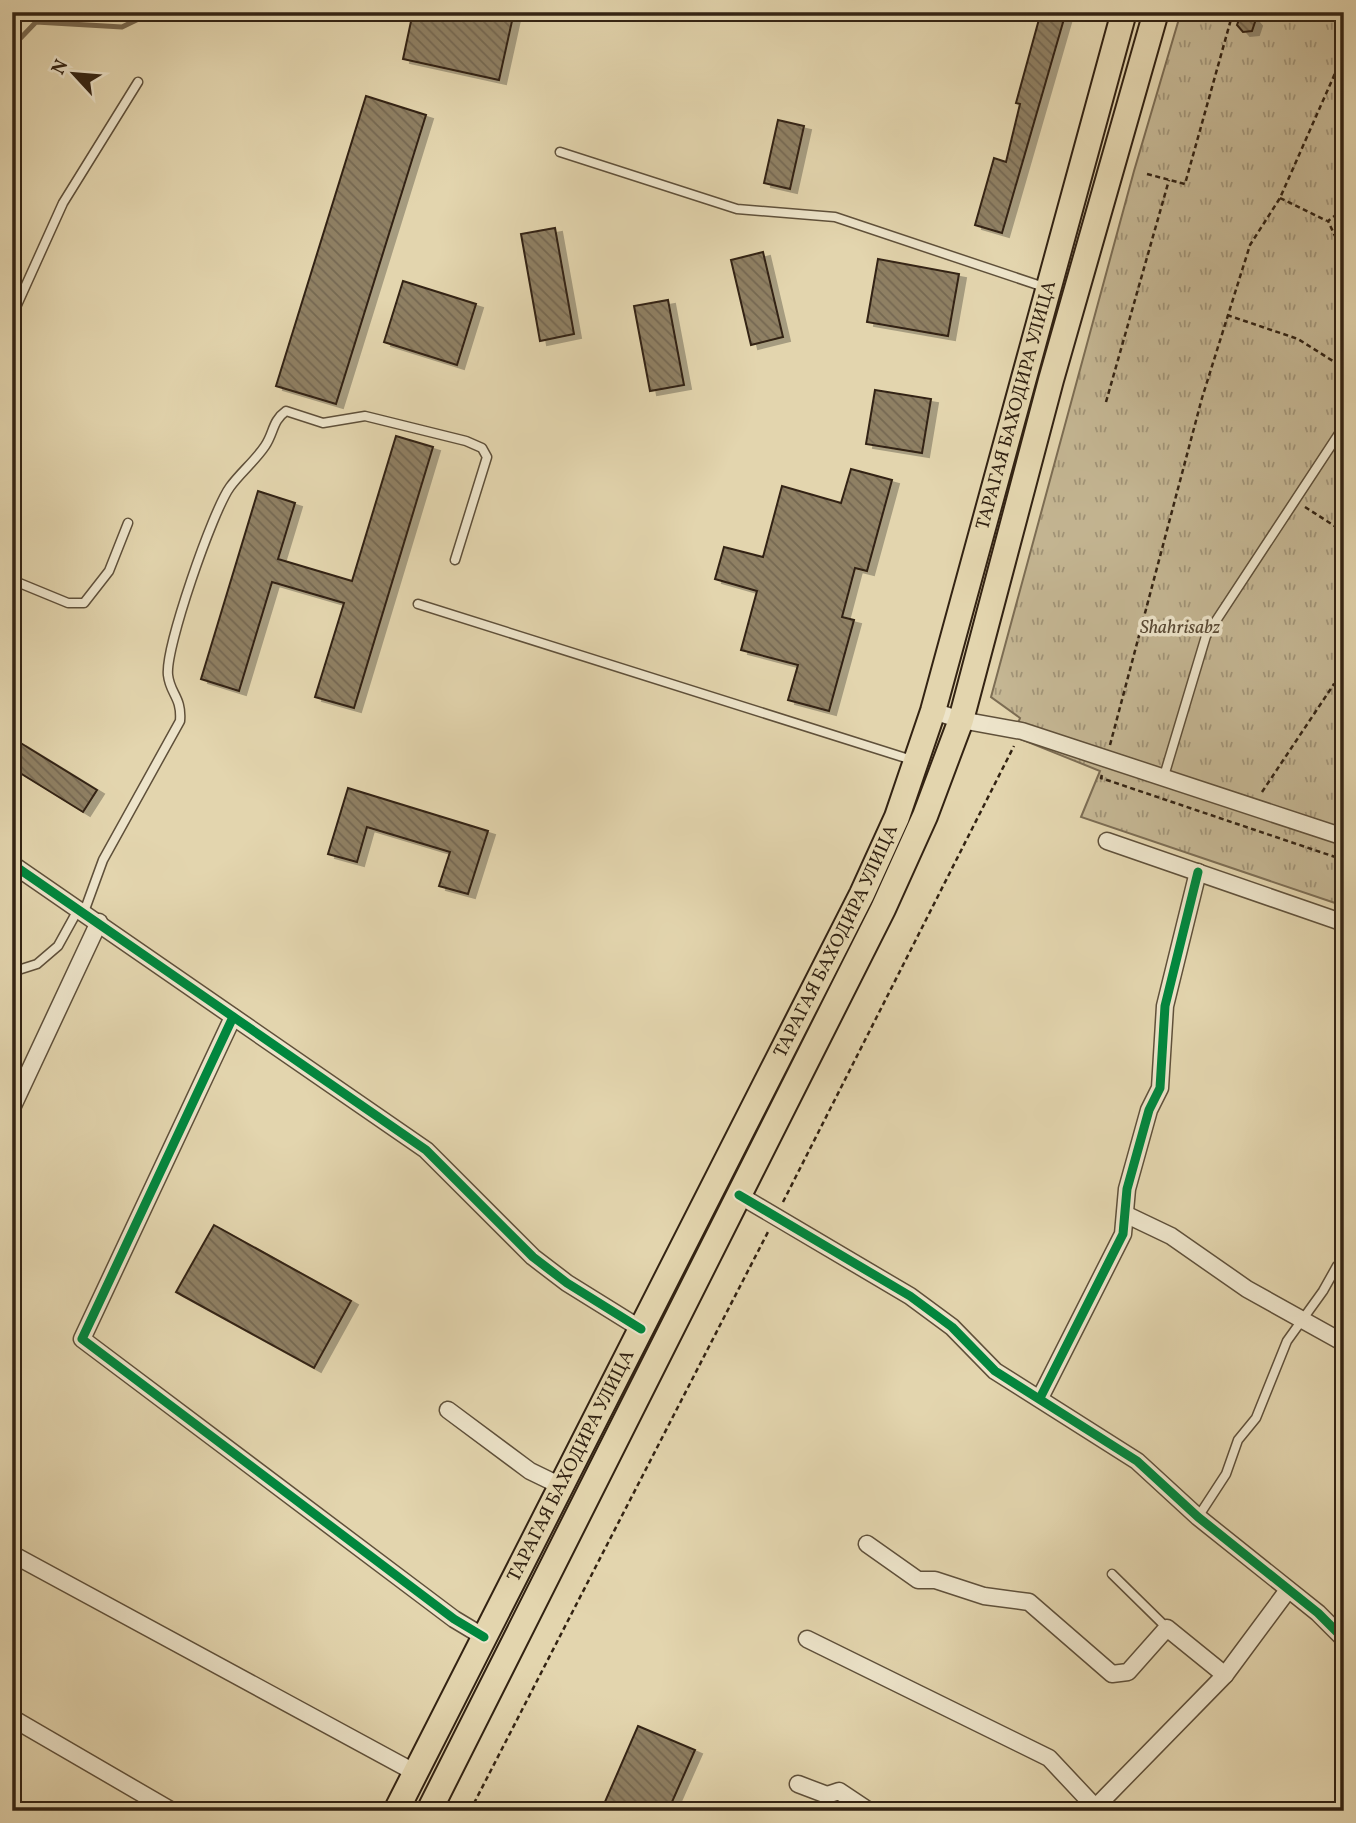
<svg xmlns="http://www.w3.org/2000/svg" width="1356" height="1823" font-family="Vollkorn,serif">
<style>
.park{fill:url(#park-tufts);stroke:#7c6d54;stroke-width:2}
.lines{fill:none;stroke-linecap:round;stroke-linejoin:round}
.stream{stroke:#796950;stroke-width:5}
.building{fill:url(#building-back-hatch);stroke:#332313;stroke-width:2;filter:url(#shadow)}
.service-casing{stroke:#5f503a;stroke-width:11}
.minor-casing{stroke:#5f503a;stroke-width:19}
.primary-casing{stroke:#332313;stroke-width:28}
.path{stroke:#332313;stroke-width:2.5;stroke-dasharray:5 3.5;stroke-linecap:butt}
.service{stroke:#ede4ca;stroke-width:8}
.minor{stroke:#ede4ca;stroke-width:16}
.primary{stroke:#e3d5ae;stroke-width:24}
.cycleway-casing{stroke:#ede4ca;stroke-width:13}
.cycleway{stroke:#00873e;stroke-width:9}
.labels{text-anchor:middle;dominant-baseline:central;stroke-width:7;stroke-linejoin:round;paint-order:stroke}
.street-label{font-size:19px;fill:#332313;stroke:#ede4ca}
.park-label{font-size:19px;font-style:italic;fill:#584833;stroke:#ede4ca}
</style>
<defs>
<pattern id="park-tufts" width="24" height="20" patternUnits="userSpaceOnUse" patternTransform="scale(1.75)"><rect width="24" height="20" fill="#c5b794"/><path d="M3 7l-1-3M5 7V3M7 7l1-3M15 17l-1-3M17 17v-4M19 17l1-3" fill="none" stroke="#a19478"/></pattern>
<pattern id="building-back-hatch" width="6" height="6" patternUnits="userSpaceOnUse" patternTransform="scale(1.75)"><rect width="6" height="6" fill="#8f8064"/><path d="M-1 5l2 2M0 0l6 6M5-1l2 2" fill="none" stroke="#756851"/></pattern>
<filter id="shadow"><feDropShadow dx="7" dy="4" stdDeviation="0" flood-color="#0004"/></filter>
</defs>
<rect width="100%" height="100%" fill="#e3d5ae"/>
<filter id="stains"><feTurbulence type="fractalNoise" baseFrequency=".00286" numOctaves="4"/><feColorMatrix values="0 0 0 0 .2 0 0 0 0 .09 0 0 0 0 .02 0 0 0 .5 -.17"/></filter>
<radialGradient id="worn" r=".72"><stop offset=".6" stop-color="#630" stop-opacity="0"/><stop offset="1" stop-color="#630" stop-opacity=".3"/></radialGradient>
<!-- park -->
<path class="park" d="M1181,12H1344V906L1081,817L1100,771L1013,736L1020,718L991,697L1134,171Z"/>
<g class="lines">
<!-- stream -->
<path class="stream" d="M12,47L36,22L122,27L153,12"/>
</g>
<!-- building -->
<g class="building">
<path d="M413,12H514L499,80L403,59Z"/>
<path d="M1041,12H1066L1002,233L975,225L994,158L1006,162L1020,104L1016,103Z"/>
<path d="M1249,15L1255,22L1252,31L1243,32L1237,25L1240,17Z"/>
<path d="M366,96L426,115L336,404L276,386Z"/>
<path d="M778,120L804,126L790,189L764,183Z"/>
<path d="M555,228L574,334L540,341L521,234Z"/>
<path d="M763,252L783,337L751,345L731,260Z"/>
<path d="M878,259L959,274L948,336L867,322Z"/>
<path d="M403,281L476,304L457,365L384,342Z"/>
<path d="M668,300L684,385L650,391L634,306Z"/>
<path d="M875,390L931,399L922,453L866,444Z"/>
<path d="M396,436L433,447L354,708L315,697L344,603L272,582L239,691L201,679L258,491L295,503L278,559L352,581Z"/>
<path d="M851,469L892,480L867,571L855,568L842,617L854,620L829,711L788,700L798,665L741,650L757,591L715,579L724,547L763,557L782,486L841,503Z"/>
<path d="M19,742L97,790L83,812L12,768V752Z"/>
<path d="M348,788L488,831L468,894L439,886L450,852L367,827L357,862L328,854Z"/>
<path d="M214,1225L351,1301L314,1368L176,1292Z"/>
<path d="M638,1726L695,1750L668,1811H601Z"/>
</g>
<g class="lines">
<!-- service casing -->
<g class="service-casing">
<g id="service">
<path d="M560,152L737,209L835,217L1047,288"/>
<path d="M12,316L63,203L138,82"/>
<path d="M12,580L68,603H84L109,571L128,523"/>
<path d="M418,604L912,760"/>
<path d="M1164,776L1206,636L1344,426"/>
<path d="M84,912L103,860L180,721C182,697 170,694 168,675C165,648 213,510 230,487C240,473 255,461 265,446C274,433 272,421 286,411L323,423L365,416L466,441L482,448L487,457L455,560"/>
<path d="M12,972L37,964L58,946L79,908"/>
<path d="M1198,1517L1226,1474L1238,1440L1256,1418L1287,1341L1323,1291L1337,1266L1344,1261"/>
<path d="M1112,1574L1167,1628"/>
</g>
</g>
<!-- minor casing -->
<g class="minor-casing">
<g id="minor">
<path d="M933,711L961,720L1022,731L1344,837"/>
<path d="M1107,841L1344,923"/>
<path d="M12,864L426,1150L533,1257L567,1283L641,1329"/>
<path d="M233,1017L82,1339L454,1619L484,1637"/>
<path d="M12,1108L99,922"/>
<path d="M739,1195L910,1296L952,1327L995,1371L1137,1461L1198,1517L1318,1613L1344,1639"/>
<path d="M1127,1215L1171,1236L1247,1289L1344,1343"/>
<path d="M1040,1398L1123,1234L1127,1189L1149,1110L1160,1088L1165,1006L1198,872"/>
<path d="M448,1410L530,1471L561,1486"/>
<path d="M867,1544L918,1580H935L984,1596L1029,1602L1112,1674L1128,1672L1167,1628L1225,1675"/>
<path d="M12,1554L416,1773"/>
<path d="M807,1639L1049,1758L1095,1807"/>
<path d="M12,1718L172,1811"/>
<path d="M798,1784L827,1795L839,1791L869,1811"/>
<path d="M1092,1811L1225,1675L1288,1590"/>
</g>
</g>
<!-- primary casing -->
<g class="primary-casing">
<g id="primary">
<path id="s1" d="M396,1811L862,894L897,817L933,711L1124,12"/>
<path d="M429,1811L883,909L925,816L961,720L1051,380L1156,12"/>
</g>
</g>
<!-- path -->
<g class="path">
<path d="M1147,174L1185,184L1233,12"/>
<path d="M1280,198L1327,221"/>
<path d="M1344,209L1328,221L1344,255"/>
<path d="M1227,315L1298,339L1344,368"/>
<path d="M1106,402L1169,180"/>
<path d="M1305,507L1344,532"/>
<path d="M1344,670L1334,684L1344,688"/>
<path d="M1110,745L1202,398L1250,245L1280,198L1344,53"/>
<path d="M1102,775L1101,778L1344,860"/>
<path d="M1262,792L1334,684"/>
<path d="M783,1202L1014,746"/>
<path d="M470,1811L769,1230"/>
</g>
<!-- service -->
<use href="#service" class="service"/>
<!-- minor -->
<use href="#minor" class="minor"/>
<!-- primary -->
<use href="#primary" class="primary"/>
<!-- cycleway casing -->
<g class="cycleway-casing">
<g id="cycleway">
<path d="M12,864L426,1150L533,1257L567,1283L641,1329"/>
<path d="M233,1017L82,1339L454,1619L484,1637"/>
<path d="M739,1195L910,1296L952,1327L995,1371L1137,1461L1198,1517L1318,1613L1344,1639"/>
<path d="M1040,1398L1123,1234L1127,1189L1149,1110L1160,1088L1165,1006L1198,872"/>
</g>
</g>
<!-- cycleway -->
<use href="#cycleway" class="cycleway"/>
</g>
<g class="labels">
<!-- street labels -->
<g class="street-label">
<text stroke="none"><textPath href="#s1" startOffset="1542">ТАРАГАЯ БАХОДИРА УЛИЦА</textPath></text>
<text stroke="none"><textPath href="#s1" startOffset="975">ТАРАГАЯ БАХОДИРА УЛИЦА</textPath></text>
<text stroke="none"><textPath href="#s1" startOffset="387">ТАРАГАЯ БАХОДИРА УЛИЦА</textPath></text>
</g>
<!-- park labels -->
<g class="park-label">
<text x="1180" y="628">Shahrisabz</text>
</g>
</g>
<!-- margin -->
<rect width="1356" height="1823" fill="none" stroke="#e3d5ae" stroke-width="42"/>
<rect x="14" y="14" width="1328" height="1795" fill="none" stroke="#332313" stroke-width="3.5"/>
<rect x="21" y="21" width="1314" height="1781" fill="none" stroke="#332313" stroke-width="2"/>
<!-- north arrow -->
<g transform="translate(74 74) rotate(296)" stroke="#ede4ca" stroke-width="5" paint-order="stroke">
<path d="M0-5L12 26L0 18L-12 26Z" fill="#332313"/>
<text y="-10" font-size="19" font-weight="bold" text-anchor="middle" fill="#332313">N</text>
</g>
<rect width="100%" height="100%" filter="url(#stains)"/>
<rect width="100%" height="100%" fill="url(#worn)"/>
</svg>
